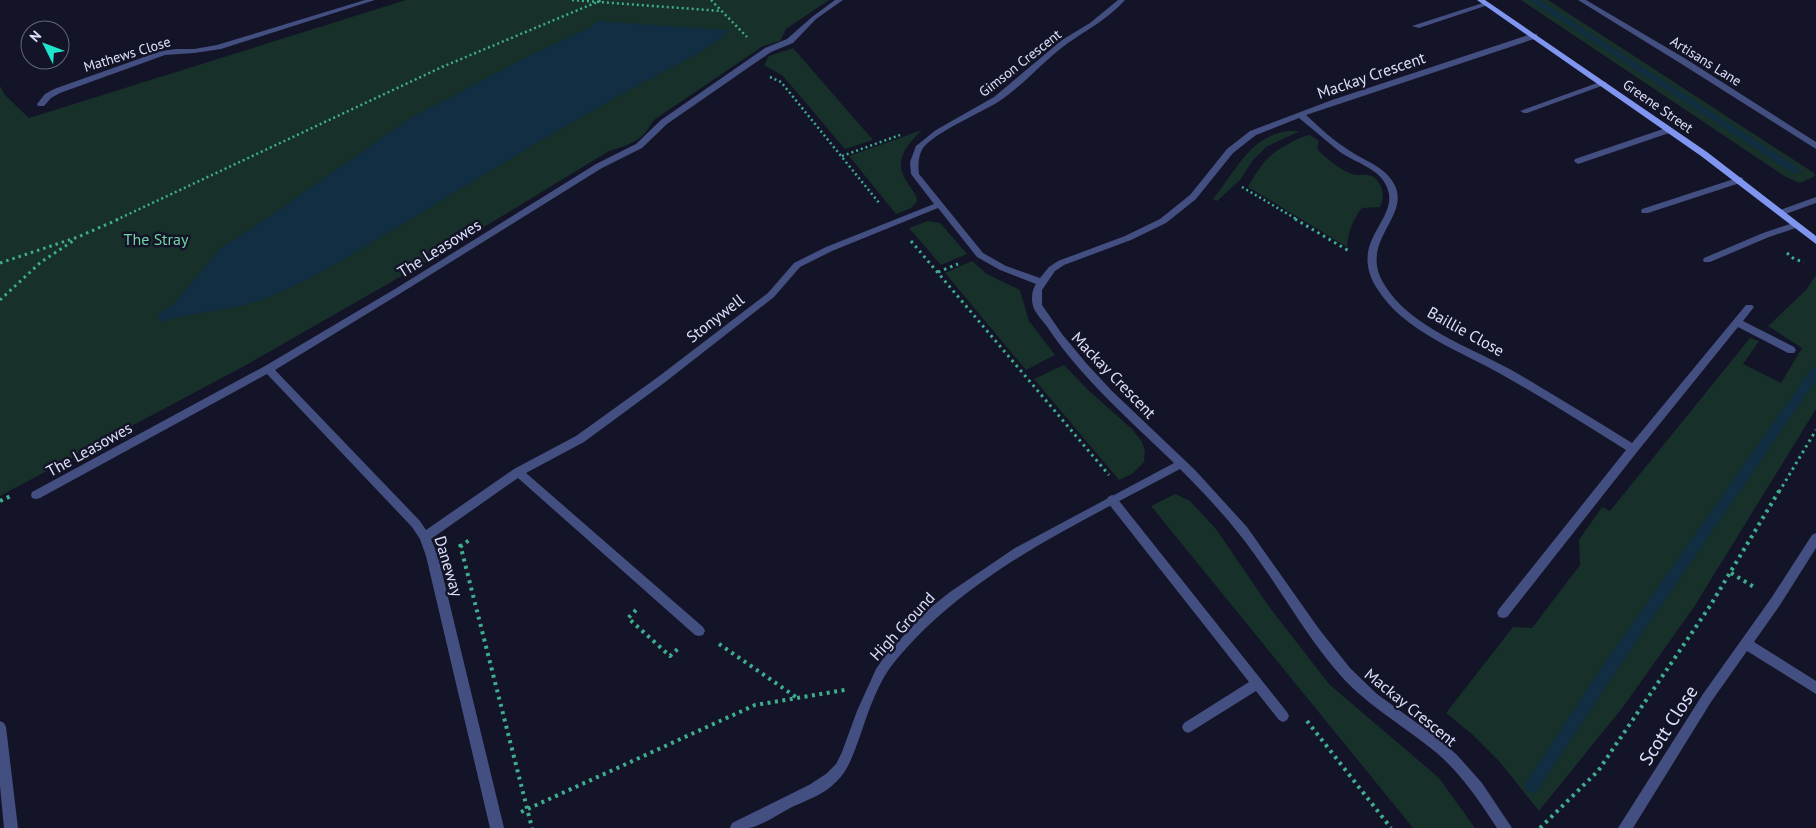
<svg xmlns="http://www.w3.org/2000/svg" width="1816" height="828" font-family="'PT Sans',sans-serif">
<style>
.green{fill:#17302a}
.water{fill:#112e42}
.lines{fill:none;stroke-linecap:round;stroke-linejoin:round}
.stream{fill:#112e42;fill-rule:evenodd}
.path-far2{stroke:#3fae8e;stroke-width:2.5;stroke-dasharray:2 3;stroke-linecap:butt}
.path-far1{stroke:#3fae8e;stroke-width:3;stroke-dasharray:2.5 4;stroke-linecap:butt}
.path{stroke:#3fae8e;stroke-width:4;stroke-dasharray:3 4.5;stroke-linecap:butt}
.lane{fill:#444f81;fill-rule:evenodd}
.street{fill:#444f81;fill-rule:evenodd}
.secondary{fill:#7f95f0;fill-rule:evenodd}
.labels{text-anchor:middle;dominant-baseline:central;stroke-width:5;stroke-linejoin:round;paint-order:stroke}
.far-street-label{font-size:14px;fill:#dde0fb;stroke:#131427}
.street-label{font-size:16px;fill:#dde0fb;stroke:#131427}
.park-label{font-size:16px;fill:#71d4a5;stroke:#131427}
.near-street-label{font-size:19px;fill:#dde0fb;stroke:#131427}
</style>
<rect width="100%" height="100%" fill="#131427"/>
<!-- green -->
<g class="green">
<path d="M406,0H829L786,29L780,41L763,46L654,120C650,124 649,129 645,133C636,143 622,147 609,151L433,258L248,364L0,496V86L5,95L29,118Z"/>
<path d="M1521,0H1548L1814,173L1815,176L1800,183L1786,177Z"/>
<path d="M793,48L873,140L845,149L783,76L764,65L769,56Z"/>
<path d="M922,130C905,147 892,161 909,185C913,191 917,195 917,202L911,208L896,214L849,156Z"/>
<path d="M1288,131H1300L1266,147L1253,160L1240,180L1217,201L1213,199C1235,173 1249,136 1288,131Z"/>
<path d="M1310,135L1319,141L1317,149C1326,158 1340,170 1352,174C1357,176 1363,174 1368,175C1382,178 1386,196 1380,207L1362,208C1353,219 1348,232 1347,247L1248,187C1261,164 1268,154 1292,142C1298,139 1303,136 1310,135Z"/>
<path d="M928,221L940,223L967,254L941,265L909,228Z"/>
<path d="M972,261L987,274L1020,290L1029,321L1055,355L1026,370L945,273Z"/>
<path d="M1816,275V409L1694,607L1623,707L1539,811L1498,760L1474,736L1446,713L1513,627L1532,628L1580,565L1579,540L1602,507L1610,511L1750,338L1759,341L1743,364L1781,383L1802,348L1768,326L1806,290Z"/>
<path d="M1064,365L1088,390L1132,429L1142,442L1145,451L1144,462L1132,474L1119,480L1034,379Z"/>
<path d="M1175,494L1190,501L1216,529L1270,608L1329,684L1439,778L1475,828H1413L1151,506Z"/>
</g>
<!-- water -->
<path class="water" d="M597,21L721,30L729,29C717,48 658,74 636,86C562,127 490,171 418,215C368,244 319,277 266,298C233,312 196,310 162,322L157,315L174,304L221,248L266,219L409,119L527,57L591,27Z"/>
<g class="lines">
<!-- stream -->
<g class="stream">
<path d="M1530,0H1539L1799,169V173H1793Z"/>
<path d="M1816,367V380L1614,674L1537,791L1532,793L1527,791L1525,786L1527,781L1604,664L1812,368Z"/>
</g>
<!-- path-far2 -->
<g class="path-far2">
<path d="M572,0L721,11"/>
<path d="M711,0L747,37"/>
<path d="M770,77L781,82L880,204"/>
<path d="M842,156L900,135"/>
<path d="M1242,187L1298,220"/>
<path d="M116,220L442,67L602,0"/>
</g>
<!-- path-far1 -->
<g class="path-far1">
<path d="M1295,219L1349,251"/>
<path d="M911,241L1109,475"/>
<path d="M1787,253L1794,259L1804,262"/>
<path d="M0,263L78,237L119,219"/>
<path d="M938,272L958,264"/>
<path d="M0,300L41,262L73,241"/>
<path d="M1779,492L1816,430"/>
</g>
<!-- path -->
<g class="path">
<path d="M0,501L13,495"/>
<path d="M460,544L532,828"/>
<path d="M460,547L472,538"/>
<path d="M1731,573L1754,587"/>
<path d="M636,610L628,618L670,656L680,647"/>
<path d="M719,644L796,697"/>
<path d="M1307,721L1391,828"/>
<path d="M521,812L755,705L845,690"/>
<path d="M1540,828L1598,771L1710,606L1779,491"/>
</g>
<!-- lane -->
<g class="lane">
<path d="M1486,2L1489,4L1488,5L1419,28L1412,26Z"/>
<path d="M176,49H194L198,51L194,53L165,55L60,93L51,98L44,106H38L37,104L45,94L54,89L161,51Z"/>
<path d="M1600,82H1606L1607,84L1527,113H1524L1520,111Z"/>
<path d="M1666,128H1672L1673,130L1672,132L1581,163L1578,164L1574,161L1575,159Z"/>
<path d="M1740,177L1743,178V182L1648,213H1642L1641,211L1642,209Z"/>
<path d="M1796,222L1800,225L1799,227L1769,237L1710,262H1704L1703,260L1704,258L1763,233Z"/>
<path d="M1112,495L1116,497L1287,712L1289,716L1287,720L1283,722L1279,720L1256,691L1192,731L1188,733L1184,731L1182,727L1184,723L1249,682L1108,503L1107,500L1108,497Z"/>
</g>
<!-- street -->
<g class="street">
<path d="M365,0H375L221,49L194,53L190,51L194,49L217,45Z"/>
<path d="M835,0H843L816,19L793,43L771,52L667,124L642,148L602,168L401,293L275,370L420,521L426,530L514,469L576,436L658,377L768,293L794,263L826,247L934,204L911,174L910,162L916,146L936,130L994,97L1062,40L1090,23L1118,0H1125C1108,19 1088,29 1068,43C1043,61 1023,86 998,102C980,113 934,133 923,148C918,156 918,165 919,174L983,253L1006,266L1040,278L1049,267L1058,261L1125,236L1160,219L1190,195L1227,149L1250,131L1332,100L1531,34H1537V38L1306,115C1320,128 1334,141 1350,151C1365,161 1383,166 1393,182C1414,216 1357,240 1384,284C1410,328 1473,348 1515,372C1554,395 1593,419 1632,443L1746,305H1752L1754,307L1743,321L1794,347L1796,350L1794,353H1788L1738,327L1637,452L1507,617L1503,618L1499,617L1497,613L1499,609L1626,450C1586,425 1547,400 1506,377C1462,351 1404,333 1376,287C1347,238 1403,219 1386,185C1378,168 1354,162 1340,152C1326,141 1313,129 1299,118L1256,135L1233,153L1196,199L1166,223L1131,240L1064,265L1055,271L1042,290V305L1062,334L1086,363L1112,391L1195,470L1247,527L1319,629L1350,668L1377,694L1439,739L1457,755L1482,783L1512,828H1497C1480,802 1462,775 1438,754C1406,727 1369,707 1341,676C1308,639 1284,595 1255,555C1233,524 1207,496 1180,469C1080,523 970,571 896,660C878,681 869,710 860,736C854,752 849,770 836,782C825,794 805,801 790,808C779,814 761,826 749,828C743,828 737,828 730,828L732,823L809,785L826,774L836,764L842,752L857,711L876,669L887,653L930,608L950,592L1015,548L1174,463C1130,420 1082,379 1048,328C1043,321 1035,313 1033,306C1031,299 1032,289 1036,284L1000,270L977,257L938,208L832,251L800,267L774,297L664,383L584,442L526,473L703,627L705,631L703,635L699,636L695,635L518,478L431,539L438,556L504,828H490L426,556L420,539L412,527L267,374L40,498L36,499L32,498L31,495L32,492L265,366L395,289L596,164L636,144L661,120L765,48L787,39L812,17Z"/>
<path d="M1578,0H1586L1686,59L1816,142V149L1680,63Z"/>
<path d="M1816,197V203L1780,216L1776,213L1777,211Z"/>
<path d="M1816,533V548L1780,605L1754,642L1816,681V694L1747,651L1711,702L1633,828H1618L1703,694L1772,597L1812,535Z"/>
<path d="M0,721L4,723L6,727L18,828H4L0,786Z"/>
</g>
<!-- secondary -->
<path class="secondary" d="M1477,0H1485L1707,152L1816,236V244L1701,156Z"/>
</g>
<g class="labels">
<!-- far-street labels -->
<g class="far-street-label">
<text transform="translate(127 54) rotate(-17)">Mathews Close</text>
<text transform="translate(1706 61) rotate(32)">Artisans Lane</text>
<text transform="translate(1020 63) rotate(-38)">Gimson Crescent</text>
<text transform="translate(1658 106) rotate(35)">Greene Street</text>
</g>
<!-- street labels -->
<g class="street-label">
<text transform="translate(1371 75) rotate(-19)">Mackay Crescent</text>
<text transform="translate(439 248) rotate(-32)">The Leasowes</text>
<text transform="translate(715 318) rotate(-38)">Stonywell</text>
<text transform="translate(1466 331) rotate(29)">Baillie Close</text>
<text transform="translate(1114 375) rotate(46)">Mackay Crescent</text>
<text transform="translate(89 449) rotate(-29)">The Leasowes</text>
<text transform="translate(449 566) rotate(73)">Daneway</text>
<text transform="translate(902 626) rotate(-47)">High Ground</text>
<text transform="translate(1411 707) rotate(39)">Mackay Crescent</text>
</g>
<!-- park labels -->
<g class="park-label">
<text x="156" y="239">The Stray</text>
</g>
<!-- near-street labels -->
<g class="near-street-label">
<text transform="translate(1668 725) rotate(-57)">Scott Close</text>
</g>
</g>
<!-- north arrow -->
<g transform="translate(45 45) rotate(312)"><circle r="24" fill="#131427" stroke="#64667c"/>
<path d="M0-4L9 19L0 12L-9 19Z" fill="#1fe5cd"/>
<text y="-8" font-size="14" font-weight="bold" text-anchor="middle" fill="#dde0fb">N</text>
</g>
</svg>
